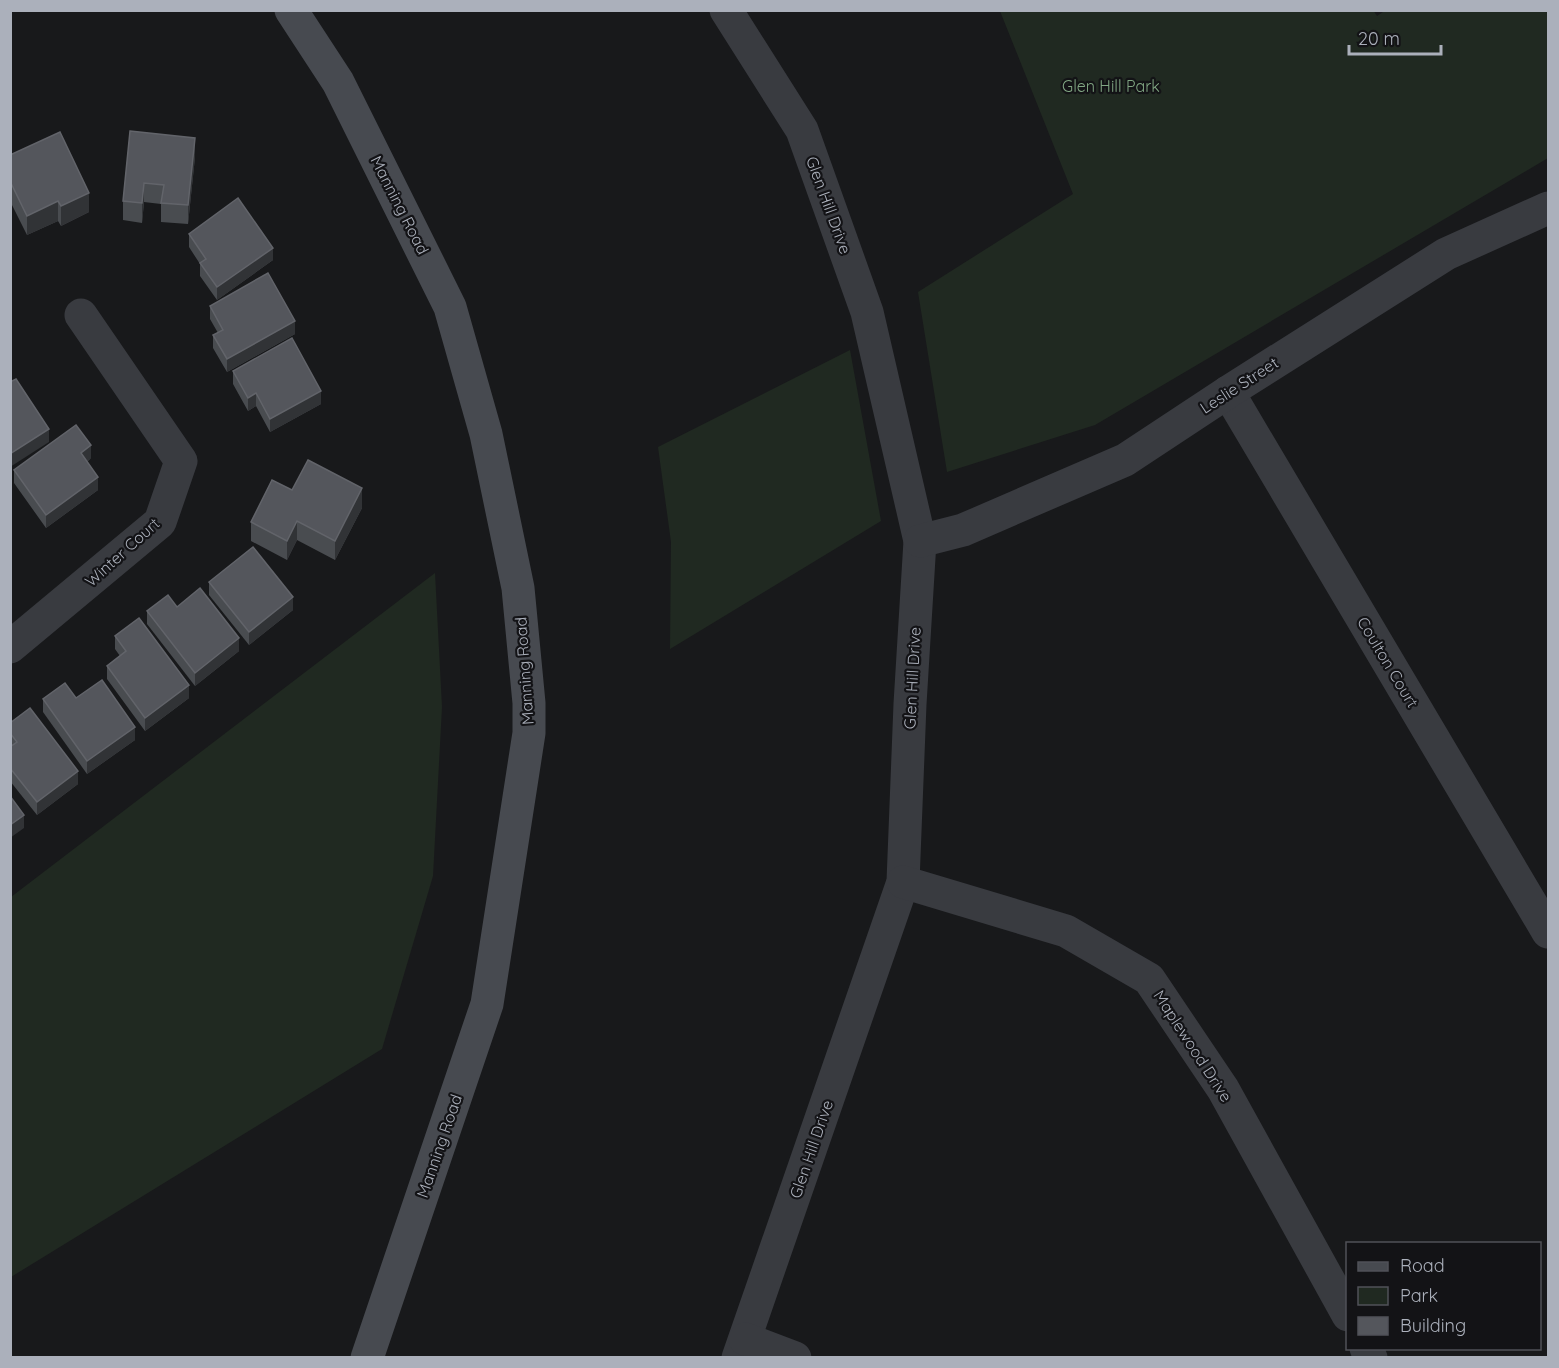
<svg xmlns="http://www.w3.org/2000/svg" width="1559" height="1368" font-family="Quicksand,sans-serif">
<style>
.green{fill:#202921}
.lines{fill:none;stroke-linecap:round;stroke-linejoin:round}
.street{stroke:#393b40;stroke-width:33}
.secondary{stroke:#474a50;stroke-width:33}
.wall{fill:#494c50}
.shaded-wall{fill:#313336}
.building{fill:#54565c;stroke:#62646a;stroke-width:1.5}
.labels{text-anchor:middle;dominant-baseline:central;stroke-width:4.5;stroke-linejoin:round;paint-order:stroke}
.park-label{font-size:16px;fill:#81a683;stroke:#131316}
.street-label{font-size:16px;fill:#abb0bb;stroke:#131316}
</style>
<rect width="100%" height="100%" fill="#18191b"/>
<!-- green -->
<g class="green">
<path d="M1373,10L1377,16L1386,10L1548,11V158L1095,425L947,472L918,292L1073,194L1000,11Z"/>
<path d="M850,350L881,521L670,649L671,542L658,447Z"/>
<path d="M435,573L442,707L433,876L382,1049L11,1277V897Z"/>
</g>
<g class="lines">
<!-- street -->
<g class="street">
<path d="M726,10L802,130L867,312L920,541L910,704L903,882L738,1358"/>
<path d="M1228,392L1548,932"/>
<path d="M920,541L963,530L1125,460L1228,392L1446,254L1548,208"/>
<path d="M10,647L160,522L181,461L81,315"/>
<path d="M903,882L1066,931L1149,979L1223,1089L1348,1315"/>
<path d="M745,1339L795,1358"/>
<path d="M1366,1348L1371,1358"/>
</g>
<!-- secondary -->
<path class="secondary" d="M291,10L338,82L450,307L486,434L518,588L529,703V733L487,1004L367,1358"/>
</g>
<!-- wall -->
<g class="wall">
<path d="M130,131L195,157L188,224L161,222V204L144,202L142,223L123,220V201Z"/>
<path d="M10,155L89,212L61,226L58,221L27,235L10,201Z"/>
<path d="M189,234L273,260L217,300L200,276V264L189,247Z"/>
<path d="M210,306L295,334L227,372L213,348V335L218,333L210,319Z"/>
<path d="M233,371L321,404L270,432L256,406L248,411L233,384Z"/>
<path d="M91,458L87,462L98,490L46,528L14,483V470Z"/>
<path d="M292,490L362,508L335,560L297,540L287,560L251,541V522Z"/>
<path d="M209,582L293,610L249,645L209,595Z"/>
<path d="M177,607L239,651L195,686L147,624V611Z"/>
<path d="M115,636L189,698L145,731L107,679V666L120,656L115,649Z"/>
<path d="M43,699L135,740L87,774L43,712Z"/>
<path d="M10,723L78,784L37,815L10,781Z"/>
</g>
<!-- shaded-wall -->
<g class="shaded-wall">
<path d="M195,138V157L188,224V205Z"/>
<path d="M144,183V202L142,223V203Z"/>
<path d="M89,193V212L61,226V206Z"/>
<path d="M58,201V221L27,235V216Z"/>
<path d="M273,248V260L217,300V287Z"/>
<path d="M295,321V334L227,372V359Z"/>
<path d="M321,391V404L270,432V419Z"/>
<path d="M256,393V406L248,411V398Z"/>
<path d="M49,429V442L10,467V454Z"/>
<path d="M91,445V458L81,466V453Z"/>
<path d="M98,477V490L46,528V515Z"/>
<path d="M362,488V508L335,560V541Z"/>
<path d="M297,521V540L287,560V541Z"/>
<path d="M293,597V610L249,645V632Z"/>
<path d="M239,638V651L195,686V673Z"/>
<path d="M189,685V698L145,731V718Z"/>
<path d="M135,727V740L87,774V761Z"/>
<path d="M78,771V784L37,815V802Z"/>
<path d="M24,815V828L10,838V825Z"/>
</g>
<!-- building -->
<g class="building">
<path d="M130,131L195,138L188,205L161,203L164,185L144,183L142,203L123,201Z"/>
<path d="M60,132L89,193L61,206L58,201L27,216L10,181V155Z"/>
<path d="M238,198L273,248L217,287L200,263L206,259L189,234Z"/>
<path d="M268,273L295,321L227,359L213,335L223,330L210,306Z"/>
<path d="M292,338L321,391L270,419L256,393L248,398L233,371Z"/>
<path d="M16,379L49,429L10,454V382Z"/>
<path d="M76,425L91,445L81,453L98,477L46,515L14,470Z"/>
<path d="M308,460L362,488L335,541L297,521L287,541L251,522L272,480L292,490Z"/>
<path d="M253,547L293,597L249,632L209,582Z"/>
<path d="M200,588L239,638L195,673L147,611L168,595L177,607Z"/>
<path d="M139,618L189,685L145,718L107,666L126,651L115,636Z"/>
<path d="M102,680L135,727L87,761L43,699L65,683L76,698Z"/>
<path d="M30,708L78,771L37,802L10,768V747L17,742L10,733V723Z"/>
<path d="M10,796L24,815L10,825Z"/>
</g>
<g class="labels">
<!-- park labels -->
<g class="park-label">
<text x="1111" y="86">Glen Hill Park</text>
</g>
<!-- street labels -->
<g class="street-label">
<text transform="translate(400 205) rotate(63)">Manning Road</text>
<text transform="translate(829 205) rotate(70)">Glen Hill Drive</text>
<text transform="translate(1239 385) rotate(-33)">Leslie Street</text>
<text transform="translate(122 552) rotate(-42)">Winter Court</text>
<text transform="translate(1388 662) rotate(59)">Coulton Court</text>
<text transform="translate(524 671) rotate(-94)">Manning Road</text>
<text transform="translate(912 678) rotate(-87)">Glen Hill Drive</text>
<text transform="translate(1193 1046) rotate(57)">Maplewood Drive</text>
<text transform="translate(439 1146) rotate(-71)">Manning Road</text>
<text transform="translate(811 1149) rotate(-71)">Glen Hill Drive</text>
</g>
</g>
<!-- border -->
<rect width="1559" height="1368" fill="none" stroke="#abb0bb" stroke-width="24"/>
<!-- legend -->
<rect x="1346" y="1242" width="195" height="108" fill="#131316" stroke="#505258" stroke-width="1.5"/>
<rect x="1358" y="1262" width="30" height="9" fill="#474a50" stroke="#505258" stroke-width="1.5"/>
<text x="1400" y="1272" font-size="18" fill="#abb0bb">Road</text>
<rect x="1358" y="1287" width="30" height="18" fill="#202921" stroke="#505258" stroke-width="1.5"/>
<text x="1400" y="1302" font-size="18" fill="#abb0bb">Park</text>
<rect x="1358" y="1317" width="30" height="18" fill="#54565c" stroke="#505258" stroke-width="1.5"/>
<text x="1400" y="1332" font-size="18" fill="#abb0bb">Building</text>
<!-- scale -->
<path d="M1349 45v9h92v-9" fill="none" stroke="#abb0bb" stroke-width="3"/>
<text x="1358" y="45" font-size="18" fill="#abb0bb" stroke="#131316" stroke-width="4.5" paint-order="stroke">20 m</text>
</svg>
